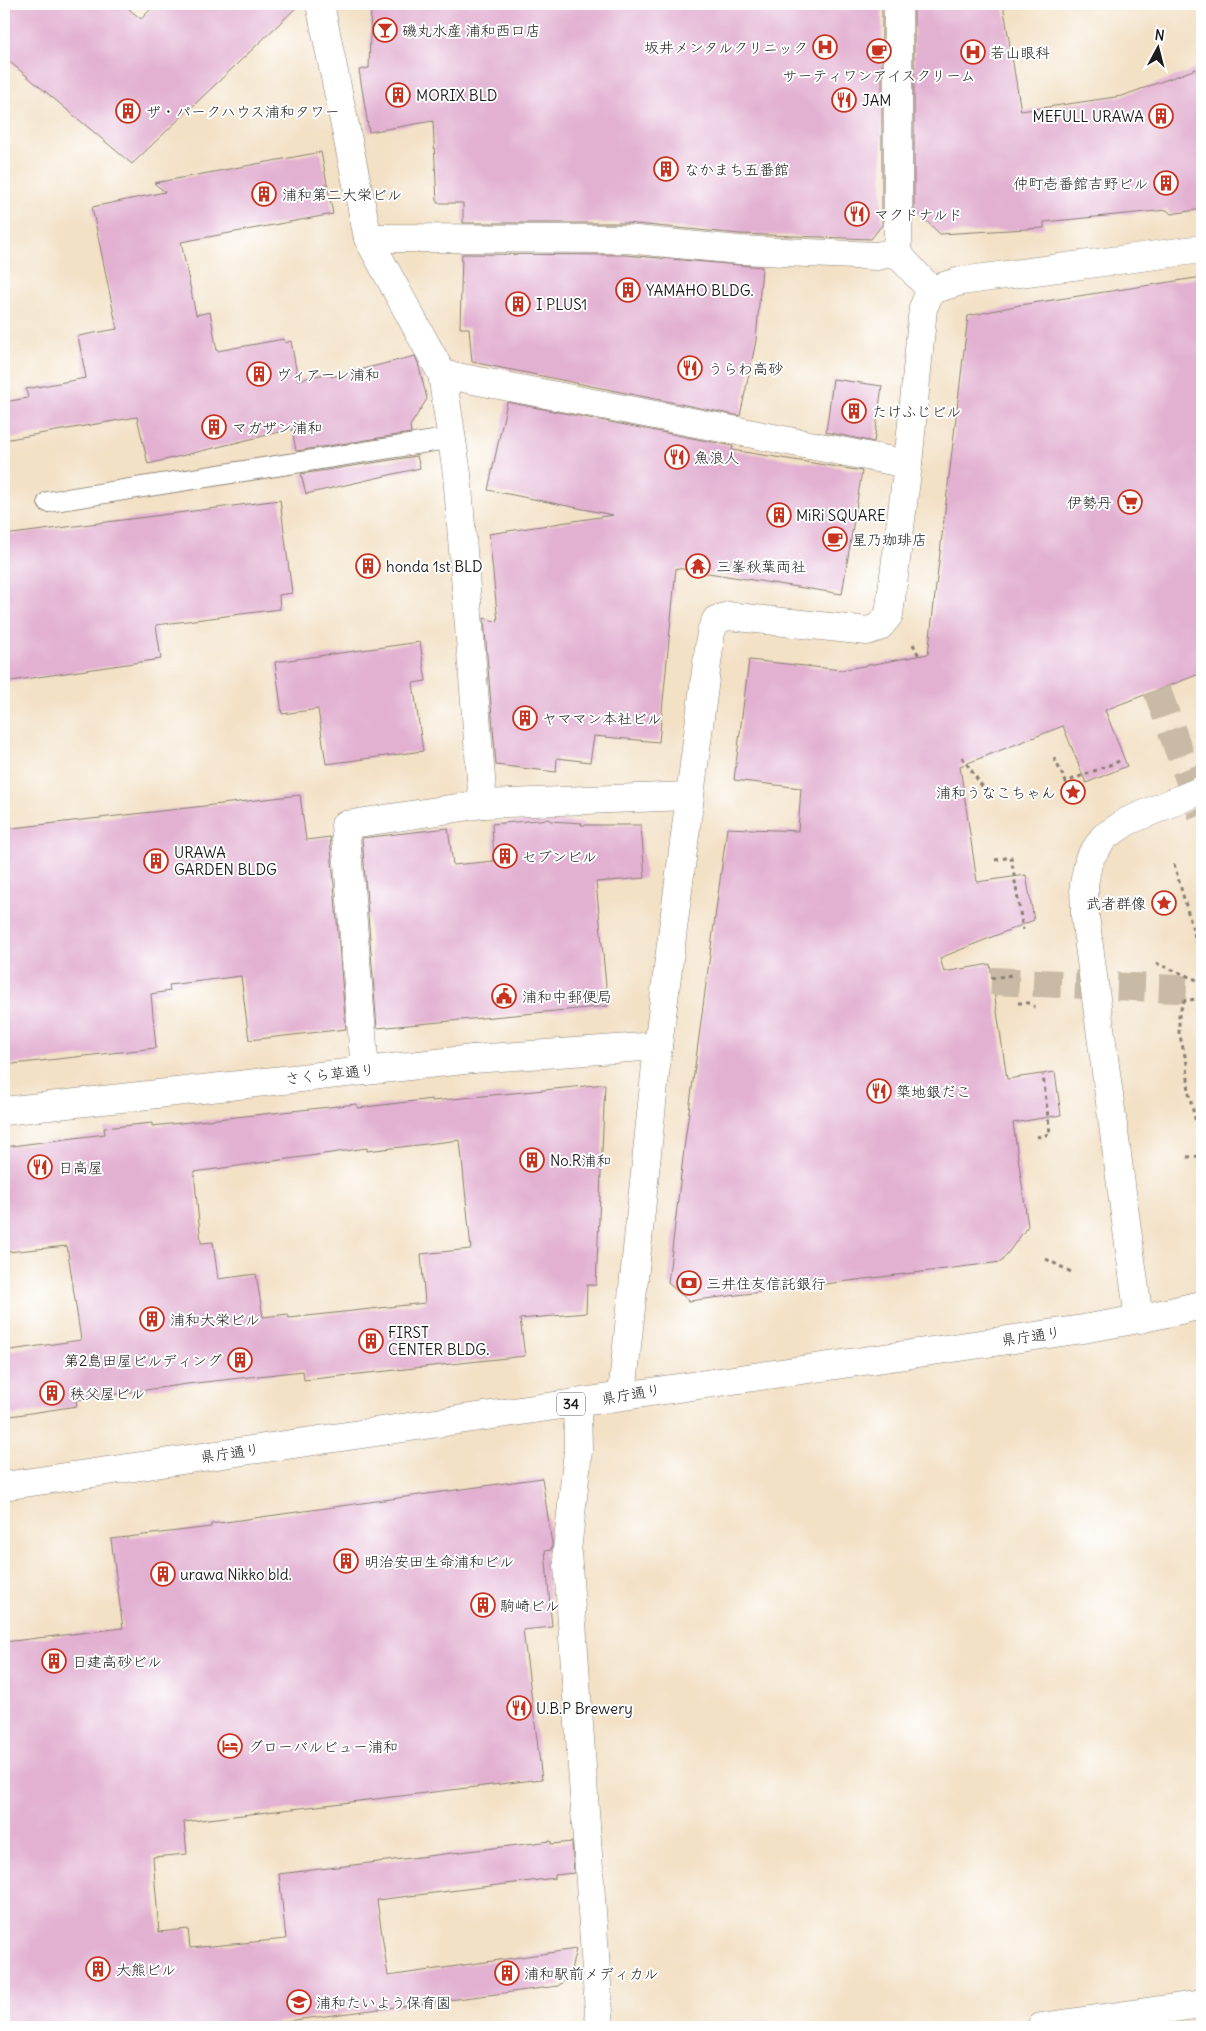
<svg xmlns="http://www.w3.org/2000/svg" width="1206" height="2031" viewBox="0 0 1206 2031" font-family="Delius,'Klee One',sans-serif">
  <style>
    .building { fill: #e2b0d1; fill-rule: evenodd }
    .lines { fill: none; stroke-linecap: round; stroke-linejoin: round }
    .pedestrian-tunnel { stroke: #c8baa4; stroke-width: 28; stroke-dasharray: 28 14; stroke-linecap: butt }
    .service-casing { stroke: #887e71; stroke-width: 22 }
    .pedestrian-casing { stroke: #887e71; stroke-width: 29 }
    .minor-casing { stroke: #887e71; stroke-width: 29 }
    .tertiary-casing { stroke: #887e71; stroke-width: 29 }
    .primary-casing { stroke: #887e71; stroke-width: 29 }
    .path { stroke: #887e71; stroke-width: 3; stroke-dasharray: 4 4; stroke-linecap: butt }
    .service { stroke: #fff; stroke-width: 20 }
    .pedestrian { stroke: #fff; stroke-width: 28 }
    .minor { stroke: #fff; stroke-width: 28 }
    .tertiary { stroke: #fff; stroke-width: 28 }
    .primary { stroke: #fff; stroke-width: 28 }
    .labels { text-anchor: middle; dominant-baseline: central; stroke-width: 4; stroke-linejoin: round; paint-order: stroke }
    .shield { fill: #fff; stroke: #606060; stroke-width: 1 }
    .shield-label { font-size: 14px; font-weight: bold; fill: #1c1c1c }
    .poi-label { font-size: 15px; fill: #1c1c1c; stroke: #fff; text-anchor: start }
    .street-label { font-size: 15px; fill: #1c1c1c; stroke: #fff }
  </style>
  <rect width="100%" height="100%" fill="#fff"/>
  <filter id="ink" filterUnits="userSpaceOnUse"><feTurbulence type="fractalNoise" baseFrequency=".02" numOctaves="2"/><feDisplacementMap in="SourceGraphic" scale="10" xChannelSelector="R" yChannelSelector="G"/><feConvolveMatrix kernelMatrix="1 2 1 2 8 2 1 2 1" color-interpolation-filters="sRGB"/></filter>
  <filter id="wash" filterUnits="userSpaceOnUse"><feTurbulence type="fractalNoise" baseFrequency=".0096" numOctaves="4" result="noise"/><feDisplacementMap in="SourceGraphic" scale="20" xChannelSelector="R" yChannelSelector="G"/><feGaussianBlur stdDeviation="1.12" result="paint"/><feColorMatrix in="noise" values="0 0 0 0 0 0 0 0 0 0 0 0 0 0 0 0 0 1.4 0 .05"/><feComposite in="paint" operator="in"/></filter>
  <g filter="url(#wash)">
    <rect width="100%" height="100%" fill="#f3e1c6"/>
    <g id="blocks">
      <g class="building">
        <polygon points="4,4 123,4 141,19 156,4 300,4 132,164 4,57"/>
        <polygon points="371,4 882,4 882,225 871,239 740,234 626,223 463,223 463,203 437,203 433,121 369,132 359,70 369,68"/>
        <polygon points="914,4 1003,4 1021,111 1122,96 1196,69 1202,88 1202,209 1171,214 1167,210 1044,222 1044,228 940,234 914,209"/>
        <polygon points="321,152 333,214 181,242 196,315 210,312 217,351 284,339 285,343 291,341 298,380 330,373 331,377 415,356 418,363 427,399 410,426 411,433 296,451 292,429 148,464 137,417 4,440 4,402 28,398 26,389 86,378 78,336 117,329 92,207 165,192 154,183"/>
        <polygon points="462,254 625,255 762,267 756,341 740,416 472,362 469,328 460,328"/>
        <polygon points="1202,277 1202,673 1105,710 1127,766 1086,783 1063,726 960,766 977,882 1026,875 1034,920 940,958 944,972 990,964 1007,1079 1055,1072 1061,1115 1013,1123 1028,1226 1001,1262 689,1301 668,1283 686,1133 727,828 798,831 801,788 734,780 749,660 842,670 928,654 968,316 1020,305"/>
        <polygon points="833,379 882,386 874,442 826,432"/>
        <polygon points="507,402 733,446 732,450 862,471 842,594 676,568 659,742 594,736 590,762 557,758 556,772 496,765 484,618 498,622 489,534 613,515 488,490"/>
        <polygon points="417,456 420,468 306,494 301,474"/>
        <polygon points="280,500 292,593 279,595 280,609 156,625 161,659 4,682 4,535"/>
        <polygon points="420,642 426,681 413,683 423,751 326,764 318,709 282,714 275,662"/>
        <polygon points="300,795 306,840 330,837 346,1029 249,1040 241,976 169,985 170,991 151,994 156,1048 4,1065 4,829"/>
        <polygon points="550,819 550,821 582,823 581,825 641,825 645,878 596,882 608,1006 377,1028 362,838 448,828 453,865 494,861 492,824"/>
        <path d="M605,1084l-9,201h-9l-1,28 -66,6 5,37 -221,24 -1,-9 -116,13 -111,16 1,6 -73,11v-66l77,-11 -14,-94 -59,6 -4,-36v-69l101,-13 -1,-6 48,-5v3l205,-22v4l75,-9v2zM460,1140l11,109 -50,5 4,49 -136,15 -1,-4 -25,3 -7,-43 -38,5 -5,-37 -12,1 -7,-71 173,-24v3z"/>
        <polygon points="542,1478 552,1544 551,1550 545,1551 552,1627 523,1630 542,1779 184,1822 187,1854 153,1857 159,1932 188,1929 190,1948 286,1939 279,1874 551,1841 551,1844 572,1842 574,1873 555,1875 555,1878 377,1900 388,1976 576,1949 569,1978 558,1986 240,2027 4,2027 4,1642 123,1628 111,1539 211,1527 211,1524"/>
      </g>
    </g>
  </g>
  <g filter="url(#ink)">
    <use href="#blocks" fill-opacity="0" stroke="#887e71" stroke-width="1"/>
    <g class="lines">
      <g class="pedestrian-tunnel">
        <polyline points="1157,690 1202,815"/>
        <polyline points="991,981 1202,990"/>
      </g>
      <g class="service-casing">
        <polyline id="service" points="48,502 453,438"/>
      </g>
      <g class="pedestrian-casing">
        <g id="pedestrian">
          <polyline points="442,374 908,464"/>
          <polyline points="365,1071 345,825 483,804"/>
          <polyline points="4,1111 473,1059"/>
        </g>
      </g>
      <g class="minor-casing">
        <g id="minor">
          <polyline points="320,4 368,238 442,374 457,474 483,804 689,796"/>
          <polyline points="368,238 626,239 739,250 877,256 892,253 898,242 898,4"/>
          <polyline points="894,250 931,290"/>
          <polyline points="473,1059 658,1046"/>
          <polyline points="622,1395 658,1046 711,632 716,620 728,616 867,631 879,627 889,615 908,464 923,308 931,290 961,281 1202,249"/>
          <polyline points="577,1403 578,1451 567,1551 600,2027"/>
        </g>
      </g>
      <g class="tertiary-casing">
        <g id="tertiary">
          <polyline points="1139,1319 1085,916 1084,884 1089,859 1104,837 1128,821 1202,790"/>
          <polyline points="1041,2027 1202,2004"/>
        </g>
      </g>
      <g class="primary-casing">
        <polyline id="primary" points="4,1486 1083,1329 1139,1319 1202,1305"/>
      </g>
      <g class="path">
        <polyline points="913,644 919,656"/>
        <polyline points="962,757 989,796"/>
        <polyline points="1054,758 1066,782 1122,760"/>
        <polyline points="995,860 1011,857 1023,930"/>
        <polyline points="1174,864 1202,961"/>
        <polyline points="1156,963 1202,982"/>
        <polyline points="991,978 1013,975"/>
        <polyline points="1202,998 1184,1001 1179,1014 1179,1032 1187,1064 1189,1094 1202,1147"/>
        <polyline points="1018,1003 1030,1003 1035,1007"/>
        <polyline points="1037,1137 1050,1134 1043,1075"/>
        <polyline points="1187,1157 1202,1156"/>
        <polyline points="1202,1170 1199,1196 1202,1219"/>
        <polyline points="1046,1259 1073,1273"/>
      </g>
      <use href="#service" class="service"/>
      <use href="#pedestrian" class="pedestrian"/>
      <use href="#minor" class="minor"/>
      <use href="#tertiary" class="tertiary"/>
      <use href="#primary" class="primary"/>
    </g>
  </g>
  <defs>
    <g id="bar-ring" transform="scale(1.25)"><circle r="9.5" fill="#fff" stroke="#c8321e" stroke-width="1.5"/><path d="M-6-5H6L.8 .8V4.5H3.5V6h-7V4.5H-.8V.8Z" fill="#c8321e"/></g>
    <g id="hospital-ring" transform="scale(1.25)"><circle r="9.5" fill="#fff" stroke="#c8321e" stroke-width="1.5"/><path d="M-5-5h3v3.5h4V-5h3V5h-3V1.5h-4V5h-3Z" fill="#c8321e"/></g>
    <g id="cafe-ring" transform="scale(1.25)"><circle r="9.5" fill="#fff" stroke="#c8321e" stroke-width="1.5"/><path d="M-5.5-4.5H6V0H3Q3 3.5 0 3.5H-2.5Q-5.5 3.5-5.5 0ZM3-3.2v2h1.7v-2ZM-6 4.5H4V6H-6Z" fill="#c8321e"/></g>
    <g id="building-ring" transform="scale(1.25)"><circle r="9.5" fill="#fff" stroke="#c8321e" stroke-width="1.5"/><path d="M-4-6H4V6H1V3H-1V6H-4ZM-2.5-4.3h1.7v1.8h-1.7ZM.8-4.3h1.7v1.8H.8ZM-2.5-1h1.7V.8h-1.7ZM.8-1h1.7V.8H.8Z" fill="#c8321e"/></g>
    <g id="restaurant-ring" transform="scale(1.25)"><circle r="9.5" fill="#fff" stroke="#c8321e" stroke-width="1.5"/><path d="M-5-6h1v4h1v-4h1v4h1v-4h1v5L-1.5 .5V6h-2V.5L-5-1ZM5-6V6H3V1.5H1.5Q1.5-4 5-6Z" fill="#c8321e"/></g>
    <g id="supermarket-ring" transform="scale(1.25)"><circle r="9.5" fill="#fff" stroke="#c8321e" stroke-width="1.5"/><path d="M-6-5.5h2.5l.6 2H6L4.5 2H-2.5L-4.4-4H-6ZM-1.5 3.2a1.3 1.3 0 1 0 .1 0ZM3 3.2a1.3 1.3 0 1 0 .1 0Z" fill="#c8321e"/></g>
    <g id="temple-ring" transform="scale(1.25)"><circle r="9.5" fill="#fff" stroke="#c8321e" stroke-width="1.5"/><path d="M0-6L5-2H3V0L6.5 2.5H4V6H1.5V3h-3V6H-4V2.5H-6.5L-3 0V-2H-5Z" fill="#c8321e"/></g>
    <g id="sight-ring" transform="scale(1.25)"><circle r="9.5" fill="#fff" stroke="#c8321e" stroke-width="1.5"/><path d="M0-6L1.8-2.2L6-1.7L2.9 1.2L3.7 5.4L0 3.3L-3.7 5.4L-2.9 1.2L-6-1.7L-1.8-2.2Z" fill="#c8321e"/></g>
    <g id="civic-ring" transform="scale(1.25)"><circle r="9.5" fill="#fff" stroke="#c8321e" stroke-width="1.5"/><path d="M-.6-6.5H3V-4.5H.6V-3L4-1V1h2V6H-6V1h2V-1L-.6-3ZM-1.2 2.5V6h2.4V2.5Z" fill="#c8321e"/></g>
    <g id="bank-ring" transform="scale(1.25)"><circle r="9.5" fill="#fff" stroke="#c8321e" stroke-width="1.5"/><path d="M-6-4H6V4H-6ZM0-2.3a2.3 2.3 0 1 0 0 4.6a2.3 2.3 0 1 0 0-4.6Z" fill="#c8321e"/></g>
    <g id="hotel-ring" transform="scale(1.25)"><circle r="9.5" fill="#fff" stroke="#c8321e" stroke-width="1.5"/><path d="M-6-4.5h1.5V1H6V5H4.5V3h-9V5H-6ZM-4 0a1.8 1.8 0 1 1 3.6 0ZM.5 0V-2.5h3Q6-2.5 6 0Z" fill="#c8321e"/></g>
    <g id="school-ring" transform="scale(1.25)"><circle r="9.5" fill="#fff" stroke="#c8321e" stroke-width="1.5"/><path d="M0-5L7-2L0 1L-7-2ZM-4 1L0 2.5L4 1V4Q0 6-4 4Z" fill="#c8321e"/></g>
  </defs>
  <g fill-rule="evenodd">
    <use href="#bar-ring" x="385" y="30"/>
    <use href="#hospital-ring" x="825" y="47"/>
    <use href="#cafe-ring" x="879" y="51"/>
    <use href="#hospital-ring" x="973" y="52"/>
    <use href="#building-ring" x="398" y="95"/>
    <use href="#restaurant-ring" x="844" y="100"/>
    <use href="#building-ring" x="128" y="111"/>
    <use href="#building-ring" x="1161" y="116"/>
    <use href="#building-ring" x="666" y="169"/>
    <use href="#building-ring" x="1166" y="183"/>
    <use href="#building-ring" x="264" y="194"/>
    <use href="#restaurant-ring" x="857" y="214"/>
    <use href="#building-ring" x="628" y="290"/>
    <use href="#building-ring" x="518" y="304"/>
    <use href="#restaurant-ring" x="690" y="368"/>
    <use href="#building-ring" x="259" y="374"/>
    <use href="#building-ring" x="854" y="411"/>
    <use href="#building-ring" x="214" y="427"/>
    <use href="#restaurant-ring" x="677" y="457"/>
    <use href="#supermarket-ring" x="1130" y="502"/>
    <use href="#building-ring" x="779" y="515"/>
    <use href="#cafe-ring" x="835" y="539"/>
    <use href="#building-ring" x="368" y="566"/>
    <use href="#temple-ring" x="698" y="566"/>
    <use href="#building-ring" x="525" y="718"/>
    <use href="#sight-ring" x="1073" y="792"/>
    <use href="#building-ring" x="505" y="856"/>
    <use href="#building-ring" x="156" y="861"/>
    <use href="#sight-ring" x="1164" y="903"/>
    <use href="#civic-ring" x="504" y="996"/>
    <use href="#restaurant-ring" x="879" y="1091"/>
    <use href="#building-ring" x="532" y="1160"/>
    <use href="#restaurant-ring" x="40" y="1167"/>
    <use href="#bank-ring" x="689" y="1283"/>
    <use href="#building-ring" x="152" y="1319"/>
    <use href="#building-ring" x="371" y="1341"/>
    <use href="#building-ring" x="240" y="1360"/>
    <use href="#building-ring" x="52" y="1393"/>
    <use href="#building-ring" x="346" y="1561"/>
    <use href="#building-ring" x="163" y="1574"/>
    <use href="#building-ring" x="483" y="1605"/>
    <use href="#building-ring" x="54" y="1661"/>
    <use href="#restaurant-ring" x="519" y="1708"/>
    <use href="#hotel-ring" x="230" y="1746"/>
    <use href="#building-ring" x="98" y="1969"/>
    <use href="#building-ring" x="507" y="1973"/>
    <use href="#school-ring" x="299" y="2002"/>
  </g>
  <g class="labels">
    <rect class="shield" x="557" y="1392.5" width="28" height="23" rx="4"/>
    <g class="shield-label">
      <text x="571" y="1404">34</text>
    </g>
    <g class="poi-label">
      <text x="402" y="30">磯丸水産 浦和西口店</text>
      <text x="808" y="47" text-anchor="end">坂井メンタルクリニック</text>
      <text x="990" y="52">若山眼科</text>
      <text x="879" y="75" text-anchor="middle">サーティワンアイスクリーム</text>
      <text x="416" y="95">MORIX BLD</text>
      <text x="862" y="100">JAM</text>
      <text x="146" y="111">ザ・パークハウス浦和タワー</text>
      <text x="1144" y="116" text-anchor="end">MEFULL URAWA</text>
      <text x="684" y="169">なかまち五番館</text>
      <text x="1148" y="183" text-anchor="end">仲町壱番館吉野ビル</text>
      <text x="282" y="194">浦和第二大栄ビル</text>
      <text x="874" y="214">マクドナルド</text>
      <text x="646" y="290">YAMAHO BLDG.</text>
      <text x="536" y="304">I PLUS1</text>
      <text x="708" y="368">うらわ高砂</text>
      <text x="276" y="374">ヴィアーレ浦和</text>
      <text x="872" y="411">たけふじビル</text>
      <text x="232" y="427">マガザン浦和</text>
      <text x="694" y="457">魚浪人</text>
      <text x="1112" y="502" text-anchor="end">伊勢丹</text>
      <text x="796" y="515">MiRi SQUARE</text>
      <text x="852" y="539">星乃珈琲店</text>
      <text x="386" y="566">honda 1st BLD</text>
      <text x="716" y="566">三峯秋葉両社</text>
      <text x="542" y="718">ヤママン本社ビル</text>
      <text x="1056" y="792" text-anchor="end">浦和うなこちゃん</text>
      <text x="174" y="852">URAWA<tspan x="174" dy="17">GARDEN BLDG</tspan></text>
      <text x="522" y="856">セブンビル</text>
      <text x="1146" y="903" text-anchor="end">武者群像</text>
      <text x="522" y="996">浦和中郵便局</text>
      <text x="896" y="1091">築地銀だこ</text>
      <text x="550" y="1160">No.R浦和</text>
      <text x="58" y="1167">日高屋</text>
      <text x="706" y="1283">三井住友信託銀行</text>
      <text x="170" y="1319">浦和大栄ビル</text>
      <text x="388" y="1332">FIRST<tspan x="388" dy="17">CENTER BLDG.</tspan></text>
      <text x="222" y="1360" text-anchor="end">第2島田屋ビルディング</text>
      <text x="70" y="1393">秩父屋ビル</text>
      <text x="364" y="1561">明治安田生命浦和ビル</text>
      <text x="180" y="1574">urawa Nikko bld.</text>
      <text x="500" y="1605">駒崎ビル</text>
      <text x="72" y="1661">日建高砂ビル</text>
      <text x="536" y="1708">U.B.P Brewery</text>
      <text x="248" y="1746">グローバルビュー浦和</text>
      <text x="116" y="1969">大熊ビル</text>
      <text x="524" y="1973">浦和駅前メディカル</text>
      <text x="316" y="2002">浦和たいよう保育園</text>
    </g>
    <g class="street-label">
      <text transform="translate(330 1074) rotate(-6)">さくら草通り</text>
      <text transform="translate(1031 1336) rotate(-8)">県庁通り</text>
      <text transform="translate(631 1394) rotate(-9)">県庁通り</text>
      <text transform="translate(230 1453) rotate(-8)">県庁通り</text>
    </g>
  </g>
  <rect width="1206" height="2031" fill="none" stroke="#fff" stroke-width="20"/>
  <g transform="translate(1158 48) rotate(7)" stroke="#ffffff" stroke-width="4" paint-order="stroke">
  <path d="M0-4L9 19L0 12L-9 19Z" fill="#1c1c1c"/>
  <text y="-8" font-size="14" font-weight="bold" text-anchor="middle" fill="#1c1c1c">N</text>
  </g>
</svg>
